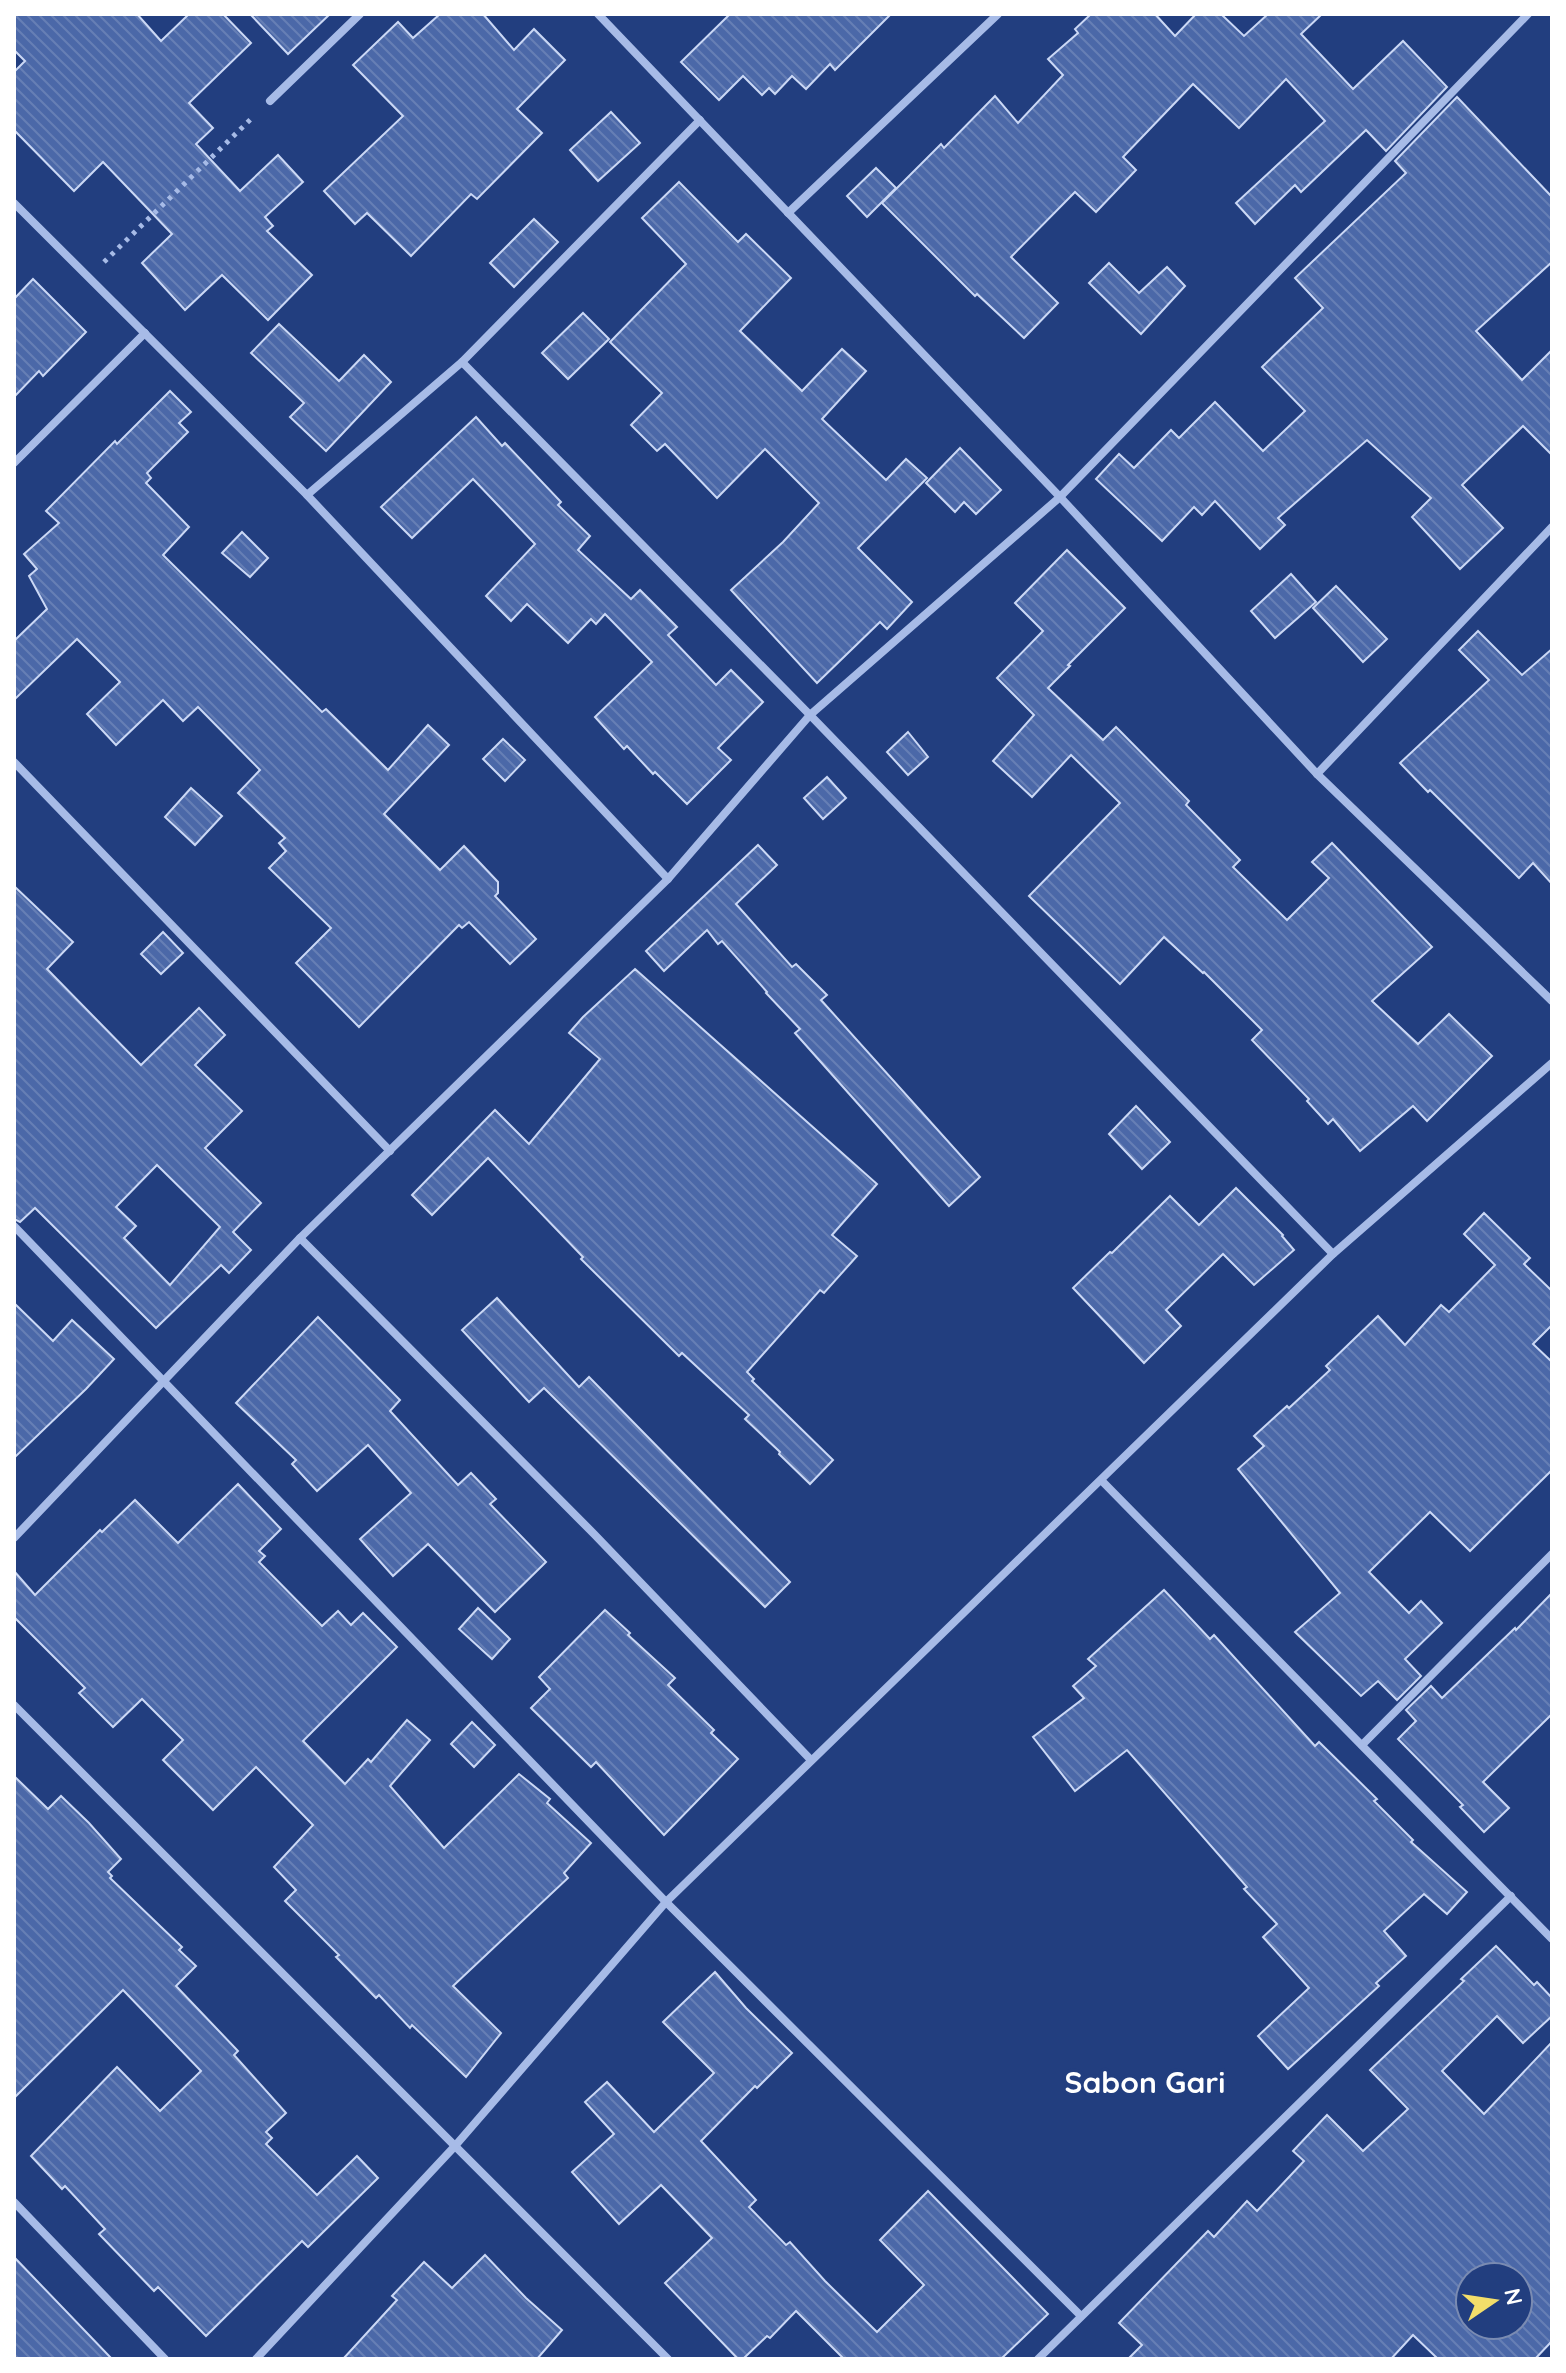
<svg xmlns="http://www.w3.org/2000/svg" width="1566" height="2373" viewBox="0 0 1566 2373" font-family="Quicksand,sans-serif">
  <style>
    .building { fill: url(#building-back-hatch); stroke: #cbd8f5; stroke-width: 2; fill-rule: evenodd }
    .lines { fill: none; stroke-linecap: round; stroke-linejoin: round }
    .path { stroke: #a7bbe7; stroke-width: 5; stroke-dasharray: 4 6; stroke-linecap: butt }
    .street { stroke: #a7bbe7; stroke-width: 8 }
    .labels { text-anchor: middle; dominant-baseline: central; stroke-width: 7; stroke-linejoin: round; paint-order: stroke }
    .district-label { font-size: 30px; font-weight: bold; fill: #fff; stroke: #223e7f }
  </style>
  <defs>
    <pattern id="building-back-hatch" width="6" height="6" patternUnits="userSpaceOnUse" patternTransform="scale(2)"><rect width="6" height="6" fill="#4b68a8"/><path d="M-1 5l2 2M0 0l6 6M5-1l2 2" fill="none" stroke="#667fb5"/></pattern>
  </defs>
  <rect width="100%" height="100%" fill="#223e7f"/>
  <g class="building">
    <polygon points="14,14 137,14 161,41 189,14 223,14 251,43 189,103 213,128 196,144 240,191 278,155 303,182 265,217 273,226 267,231 312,275 268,320 222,275 185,310 142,263 172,234 103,162 74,191 14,130 14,72 25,61 14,50"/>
    <polygon points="250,14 330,14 288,54"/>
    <polygon points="440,14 483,14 514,50 534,29 565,60 517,109 542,133 477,199 471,194 411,256 367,213 355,224 324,191 403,116 353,65 398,22 413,38"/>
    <polygon points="730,14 891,14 835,70 830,64 806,89 792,76 775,94 769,88 762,95 743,76 719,100 681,62"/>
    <polygon points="1091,14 1155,14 1175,36 1196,14 1221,14 1244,36 1268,14 1322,14 1301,34 1353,89 1403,41 1447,87 1386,151 1366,130 1301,192 1295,185 1255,224 1236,203 1325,121 1286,79 1239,128 1193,84 1123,157 1136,170 1096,212 1075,192 1011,257 1058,303 1024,338 977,294 975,296 882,203 941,144 944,148 995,96 1018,123 1063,75 1048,59 1078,33 1075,29"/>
    <polygon points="1457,97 1552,197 1552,262 1476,331 1522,380 1552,350 1552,455 1523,426 1462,485 1503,528 1460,569 1412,517 1431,498 1367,440 1278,518 1285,525 1260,549 1215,501 1202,515 1194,507 1162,541 1096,479 1119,454 1134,468 1171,430 1179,438 1215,402 1263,451 1305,411 1262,367 1323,308 1295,278 1406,173 1395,161"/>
    <polygon points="611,112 640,143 598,181 570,150"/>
    <polygon points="876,168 896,188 867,217 847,196"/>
    <polygon points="679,182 738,242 746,234 791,278 740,331 802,391 842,349 866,371 822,419 886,480 906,459 927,478 858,548 912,602 887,629 880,622 817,683 731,590 783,542 819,503 765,449 717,498 665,444 657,451 631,425 662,393 610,342 686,264 642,218"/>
    <polygon points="534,219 558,242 514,287 490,263"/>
    <polygon points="1109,263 1139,293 1167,267 1185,286 1141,334 1089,283"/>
    <polygon points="33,279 86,332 43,376 39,371 14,397 14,299"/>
    <polygon points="583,313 609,339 568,379 542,353"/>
    <polygon points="279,324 339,381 364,355 391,382 326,451 290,417 304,403 251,353"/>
    <polygon points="170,391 191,412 179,423 188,432 147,473 151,478 146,483 189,527 163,555 322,712 326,709 388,770 428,725 449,745 384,814 440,870 464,846 498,882 498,893 495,896 536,939 510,964 469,922 462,928 459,925 359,1027 296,963 331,928 269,868 286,851 279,843 285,838 238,793 260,770 198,707 183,721 163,700 116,745 87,714 120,682 77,639 14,700 14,641 47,609 29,576 37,569 24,554 59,523 46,511 115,441 117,444"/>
    <polygon points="476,417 502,446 505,443 561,502 558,505 590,536 578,550 631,599 640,590 677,627 668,635 716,685 731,670 763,702 718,748 731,760 687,804 655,772 653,774 627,746 624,749 595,717 652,662 605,614 596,624 591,619 568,643 527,604 511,621 486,596 535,544 473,479 412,538 381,507"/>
    <polygon points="960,448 1001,490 976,514 964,502 955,512 926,483"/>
    <polygon points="242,532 268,558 250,577 222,553"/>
    <polygon points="1067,550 1125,608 1068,665 1070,666 1048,688 1103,740 1116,727 1189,801 1186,805 1240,860 1233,867 1287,920 1329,878 1312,862 1332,843 1432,947 1372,1001 1418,1044 1449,1014 1492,1056 1427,1121 1413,1106 1360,1151 1333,1119 1328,1124 1307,1101 1309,1099 1252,1040 1262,1030 1204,972 1203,973 1164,937 1120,984 1029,896 1120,803 1071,755 1032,797 993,761 1034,715 997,678 1043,631 1015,603"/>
    <polygon points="1291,574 1316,602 1275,638 1251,611"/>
    <polygon points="1336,586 1387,639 1363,662 1313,608"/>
    <polygon points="1478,631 1522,675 1552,649 1552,884 1533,863 1519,878 1430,790 1428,792 1400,763 1489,680 1459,650"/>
    <polygon points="908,732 928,757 908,775 887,752"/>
    <polygon points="503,739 525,760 505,781 483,759"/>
    <polygon points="827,777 846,798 823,819 804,798"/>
    <polygon points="191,788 222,816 195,845 165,817"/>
    <polygon points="758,845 777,865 736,904 792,967 796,964 827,995 821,1000 980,1177 949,1206 795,1033 800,1029 766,993 767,992 722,941 718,944 707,930 664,971 646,951"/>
    <path d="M14,886l59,56 -26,27 94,96 58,-57 26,27 -30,30 47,46 -37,37 56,55 -28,29 18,18 -22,23 -8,-8 -65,63 -121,-120 -15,14 -6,-3zM157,1165l63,62 -50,58 -46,-47 12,-12 -20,-19z"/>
    <polygon points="163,932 183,953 161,974 141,954"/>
    <polygon points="635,969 877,1184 832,1235 857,1256 824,1293 820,1290 747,1372 754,1379 752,1381 833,1460 810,1484 779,1454 780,1452 745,1419 749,1415 682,1353 679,1356 581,1259 583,1257 488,1158 432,1215 412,1195 495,1110 529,1144 600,1059 569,1033 583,1017"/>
    <polygon points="1136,1106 1170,1142 1142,1169 1109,1134"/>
    <polygon points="1236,1188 1283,1235 1282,1236 1294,1250 1254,1285 1223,1254 1166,1310 1181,1326 1144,1363 1073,1288 1110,1252 1112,1253 1170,1196 1199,1225"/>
    <polygon points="1484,1213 1530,1258 1524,1264 1552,1291 1552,1325 1533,1344 1552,1362 1552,1470 1470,1551 1430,1512 1369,1572 1409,1613 1421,1601 1442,1623 1405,1659 1421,1676 1397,1700 1378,1681 1361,1696 1295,1632 1340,1593 1238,1469 1264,1446 1254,1436 1287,1406 1289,1408 1330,1370 1326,1366 1378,1316 1405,1345 1441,1305 1449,1312 1495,1265 1464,1234"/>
    <polygon points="497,1298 579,1387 589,1377 790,1582 765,1607 544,1388 529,1402 462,1330"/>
    <polygon points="14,1303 53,1341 72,1320 114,1359 86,1389 14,1458"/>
    <polygon points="318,1317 400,1400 390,1411 458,1485 471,1473 496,1499 490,1504 546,1562 495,1612 428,1544 393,1576 360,1539 411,1493 368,1445 317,1491 292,1464 296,1460 236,1403"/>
    <polygon points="238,1484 281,1529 259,1551 265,1556 259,1562 322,1626 338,1611 351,1625 363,1613 397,1647 303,1741 345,1784 368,1759 371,1762 407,1720 430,1740 390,1786 444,1848 519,1774 550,1799 547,1803 591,1843 564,1873 568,1878 453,1986 501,2033 466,2077 412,2025 410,2028 379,1995 376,1998 336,1957 339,1955 285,1901 296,1890 274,1867 313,1825 256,1767 213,1810 163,1760 183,1740 142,1699 113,1727 79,1693 85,1688 14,1617 14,1571 35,1595 100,1530 102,1532 135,1500 178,1543"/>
    <polygon points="1164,1590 1210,1639 1214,1635 1315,1746 1319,1742 1377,1799 1374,1801 1413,1840 1411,1842 1467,1892 1447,1914 1424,1894 1384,1931 1406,1956 1376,1983 1379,1986 1288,2069 1258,2036 1309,1988 1263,1937 1277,1924 1244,1889 1247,1887 1127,1750 1075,1791 1033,1737 1084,1698 1073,1686 1096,1666 1088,1659"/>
    <polygon points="1552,1593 1552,1714 1483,1782 1509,1808 1484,1832 1460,1807 1463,1805 1398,1739 1416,1721 1406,1710 1431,1686 1442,1698 1515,1628 1516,1630"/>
    <polygon points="478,1608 510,1639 492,1659 459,1629"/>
    <polygon points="605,1610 630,1633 628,1635 675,1678 668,1685 714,1730 711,1733 738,1759 664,1835 596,1762 591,1767 531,1708 550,1689 539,1677"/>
    <polygon points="472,1722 495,1745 474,1767 451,1744"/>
    <polygon points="14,1776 48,1809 61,1796 89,1823 121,1859 108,1872 112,1876 110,1878 182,1947 179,1950 196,1966 176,1986 238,2051 234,2055 286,2113 266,2132 272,2138 266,2144 317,2195 357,2156 378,2178 308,2247 302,2241 206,2336 158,2287 154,2291 99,2234 105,2229 65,2186 62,2189 31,2156 117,2067 160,2111 201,2071 123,1990 14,2098"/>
    <path d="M1496,1946l38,39 3,-3 15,16v18l-29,27 -26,-27 -55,55 42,43 68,-72v299l-17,18h-97l-25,-24 -22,24h-263l14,-14 -23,-22 89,-92 6,6 33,-36 10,10 47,-50 -11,-10 34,-36 36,36 45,-42 -38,-39 94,-89 -3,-2zM1470,2277h48v48h-48z"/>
    <polygon points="715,1972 746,2008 792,2053 757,2088 755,2086 701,2141 756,2200 749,2207 786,2245 790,2242 825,2281 877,2332 924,2285 880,2240 928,2191 1048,2314 1001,2359 844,2359 796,2311 770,2338 767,2336 743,2359 738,2359 665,2283 712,2238 661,2185 619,2224 572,2172 614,2134 585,2102 607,2082 654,2132 714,2073 663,2022"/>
    <polygon points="485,2255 526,2298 562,2330 537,2359 343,2359 397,2300 392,2296 424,2262 452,2288"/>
    <polygon points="14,2257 112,2359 14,2359"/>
  </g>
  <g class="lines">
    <polyline class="path" points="104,262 254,116"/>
    <g class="street">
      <polyline points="598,14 1060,497 1317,774 1552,1001"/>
      <polyline points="270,101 360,14"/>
      <polyline points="14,203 307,495 668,879"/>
      <polyline points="788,213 998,14"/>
      <polyline points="462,362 810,715 1333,1254"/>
      <polyline points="14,463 145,333"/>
      <polyline points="307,495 462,362 700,120"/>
      <polyline points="14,762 390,1151"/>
      <polyline points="1317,774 1552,527"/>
      <polyline points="14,1226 666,1902 1081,2316"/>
      <polyline points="300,1238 594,1534 811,1760"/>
      <polyline points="1102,1481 1552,1939"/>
      <polyline points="14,1538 300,1238 668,879 810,715 1060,497 1528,14"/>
      <polyline points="14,1705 668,2359"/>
      <polyline points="1362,1745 1552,1554"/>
      <polyline points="14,2202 165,2359"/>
      <polyline points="256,2359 455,2146 666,1902 1333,1254 1552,1063"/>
      <polyline points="1038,2359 1511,1896"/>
    </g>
  </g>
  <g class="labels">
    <g class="district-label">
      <text x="1145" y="2082">Sabon Gari</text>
    </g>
  </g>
  <rect width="1566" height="2373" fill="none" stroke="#ffffff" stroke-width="32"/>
  <g transform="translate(1494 2301) rotate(77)"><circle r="38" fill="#223e7f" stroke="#7a8bb2" stroke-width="2"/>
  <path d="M0-6L14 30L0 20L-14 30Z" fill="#f3de6a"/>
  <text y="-12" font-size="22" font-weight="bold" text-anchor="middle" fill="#ffffff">N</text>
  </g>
</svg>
